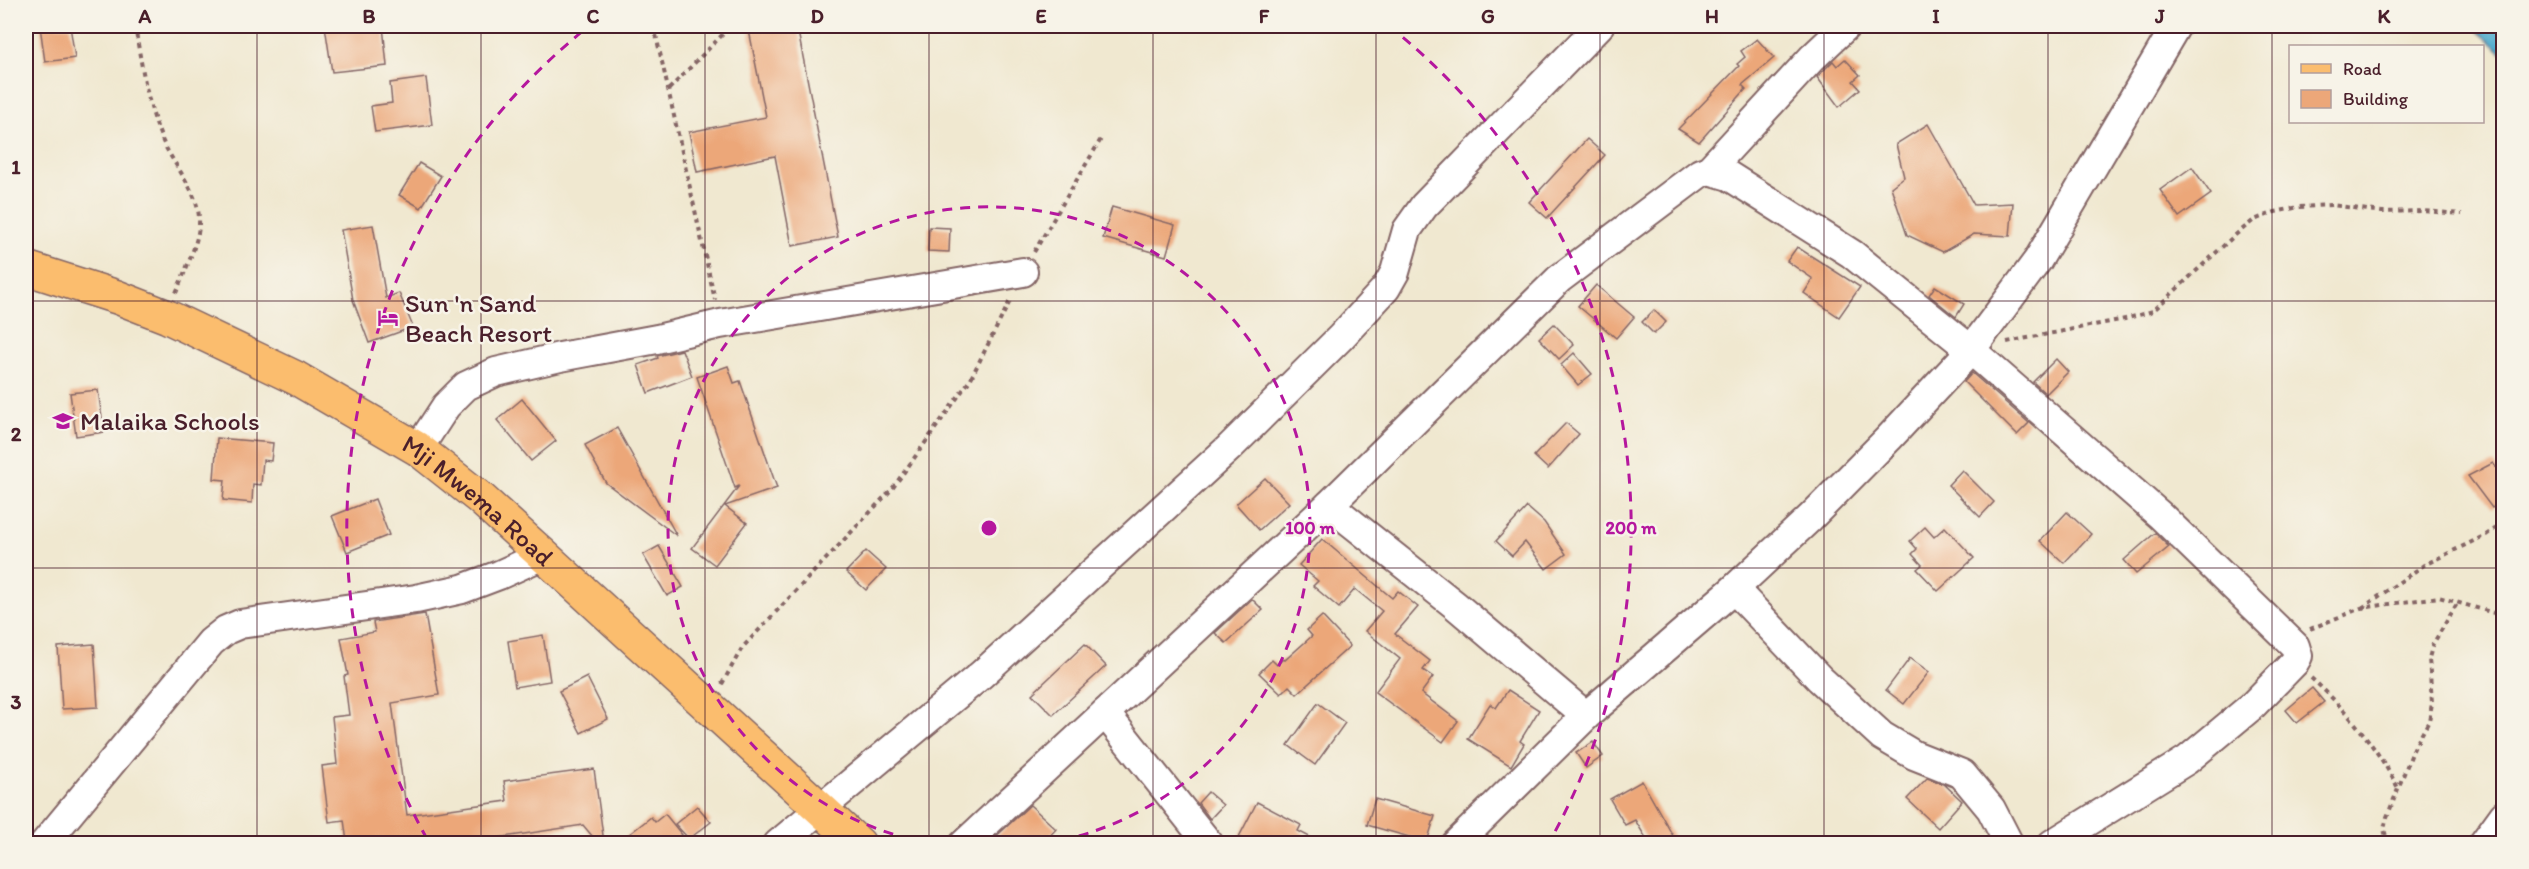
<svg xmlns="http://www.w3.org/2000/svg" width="2529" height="869" viewBox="0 0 2529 869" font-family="Itim,sans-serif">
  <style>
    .water { fill: #4fabcd; stroke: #4c657c; stroke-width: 1.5 }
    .building { fill: #eca779 }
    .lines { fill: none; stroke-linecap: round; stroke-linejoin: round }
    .minor-casing { stroke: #846565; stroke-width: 32 }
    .major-casing { stroke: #846565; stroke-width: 36 }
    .path { stroke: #846565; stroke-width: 4; stroke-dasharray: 4.5 4.5; stroke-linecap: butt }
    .minor { stroke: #fff; stroke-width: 28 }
    .major { stroke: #fbbd6e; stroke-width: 33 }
    .grid { fill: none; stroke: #4a1f2b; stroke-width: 1.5; stroke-opacity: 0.55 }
    .ring { fill: none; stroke: #b5179e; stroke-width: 3; stroke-dasharray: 10 8 }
    .labels { text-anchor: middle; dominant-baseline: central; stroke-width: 5; stroke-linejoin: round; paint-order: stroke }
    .poi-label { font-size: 26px; fill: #4a1f2b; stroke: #f7f3e8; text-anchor: start }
    .street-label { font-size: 26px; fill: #4a1f2b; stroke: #f7f3e8 }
    .centre { fill: #b5179e; stroke: #f7f3e8; stroke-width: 3 }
    .ring-label { font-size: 18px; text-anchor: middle; font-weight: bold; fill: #b5179e; stroke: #f7f3e8; stroke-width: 5; stroke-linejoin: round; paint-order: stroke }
    .neatline { fill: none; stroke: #4a1f2b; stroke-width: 2 }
    .grid-label { font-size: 20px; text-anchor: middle; font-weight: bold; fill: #4a1f2b }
  </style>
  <rect width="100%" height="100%" fill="#f7f3e8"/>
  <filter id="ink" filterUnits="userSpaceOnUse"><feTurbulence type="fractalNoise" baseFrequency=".0167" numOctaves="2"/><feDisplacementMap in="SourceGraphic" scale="12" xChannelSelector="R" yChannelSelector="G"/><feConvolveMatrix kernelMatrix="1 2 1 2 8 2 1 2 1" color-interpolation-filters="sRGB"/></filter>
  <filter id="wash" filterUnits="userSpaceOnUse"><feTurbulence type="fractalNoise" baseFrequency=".008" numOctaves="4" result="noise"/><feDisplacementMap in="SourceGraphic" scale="24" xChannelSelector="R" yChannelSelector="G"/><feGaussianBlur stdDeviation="1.35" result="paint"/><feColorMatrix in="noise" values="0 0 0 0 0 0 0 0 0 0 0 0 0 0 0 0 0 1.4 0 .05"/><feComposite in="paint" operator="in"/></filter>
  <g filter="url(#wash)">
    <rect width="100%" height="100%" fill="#f0e8d0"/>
    <polygon class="water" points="2472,26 2503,26 2503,54 2503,53"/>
    <g id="blocks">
      <g class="building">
        <polygon points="40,26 70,26 75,58 45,62"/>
        <polygon points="325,26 383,26 387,66 332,72"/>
        <polygon points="760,26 797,26 838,237 792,246 775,156 697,172 689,132 766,117 749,30 760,28"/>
        <polygon points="1757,39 1774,58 1742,85 1746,89 1699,142 1678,129 1739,66 1737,64 1745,57 1741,51"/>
        <polygon points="1845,59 1860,75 1853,81 1860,89 1839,107 1817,77 1833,61 1837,66"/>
        <polygon points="426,78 432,125 375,132 371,106 392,103 390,83"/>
        <polygon points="1928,124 1974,205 2013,203 2010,236 1974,234 1943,252 1907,235 1891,187 1904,177 1896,144"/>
        <polygon points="1587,139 1605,155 1547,218 1529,202"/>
        <polygon points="419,163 441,176 421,208 399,195"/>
        <polygon points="2192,167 2211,194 2179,217 2160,190"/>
        <polygon points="1112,207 1175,225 1166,256 1103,238"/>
        <polygon points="373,225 386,298 399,293 413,327 369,343 353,300 341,230"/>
        <polygon points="929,227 950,228 949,252 928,251"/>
        <polygon points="1797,247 1860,287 1839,317 1804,293 1813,279 1787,261"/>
        <polygon points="1596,285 1634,317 1616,338 1578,306"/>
        <polygon points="1935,286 1964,304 1956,317 1929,295"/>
        <polygon points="1654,310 1666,322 1654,334 1642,322"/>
        <polygon points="1554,324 1574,345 1559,359 1539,338"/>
        <polygon points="682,350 692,376 648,393 638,365 658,358 657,356"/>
        <polygon points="1574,353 1592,374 1578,385 1561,365"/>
        <polygon points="2056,359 2068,372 2046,394 2033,382"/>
        <polygon points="728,366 734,383 740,381 777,488 725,506 747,523 715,565 692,548 739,486 735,488 697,377"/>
        <polygon points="1972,373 2029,423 2017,435 1964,382"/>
        <polygon points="98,390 104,432 76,436 70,393"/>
        <polygon points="522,399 556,441 531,461 497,420"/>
        <polygon points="1566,423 1579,434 1548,469 1534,456"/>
        <polygon points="617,428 677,536 606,483 585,445"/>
        <polygon points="217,438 273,443 271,461 263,460 261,485 253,484 252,503 223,500 225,480 214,479"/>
        <polygon points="2493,463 2504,479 2504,499 2492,508 2468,476"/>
        <polygon points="1962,470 1994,502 1980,517 1948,485"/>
        <polygon points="1265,478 1289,503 1259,530 1236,504"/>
        <polygon points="375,499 389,535 347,552 332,516"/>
        <polygon points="1527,507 1544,522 1566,554 1546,569 1525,542 1512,556 1496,541"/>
        <polygon points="2067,512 2091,534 2064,563 2040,541"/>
        <polygon points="1925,527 1934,537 1945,527 1974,558 1938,591 1917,569 1922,565 1912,554 1917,549 1910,541"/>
        <polygon points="2155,533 2169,547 2136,574 2124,560"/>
        <polygon points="1322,539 1392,598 1398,591 1418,607 1395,634 1430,661 1423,670 1433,677 1421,693 1458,721 1443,742 1375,692 1400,659 1365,631 1382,611 1355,589 1339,608 1313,586 1318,581 1299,565"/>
        <polygon points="659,546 683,587 667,596 643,555"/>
        <polygon points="866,551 886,569 866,590 846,572"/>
        <polygon points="1252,599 1263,610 1226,643 1215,633"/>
        <polygon points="425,614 439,695 392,703 407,815 507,801 504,781 594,769 604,843 598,843 583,825 464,843 371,843 370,839 347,842 344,820 329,822 322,766 337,764 332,717 349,715 344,676 348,675 341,638 375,632 373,622"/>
        <polygon points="1322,616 1350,646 1297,694 1289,686 1281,694 1259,673 1272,660 1277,665 1283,659 1285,660 1312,636 1307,630"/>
        <polygon points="543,635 550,681 515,687 508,641"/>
        <polygon points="94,644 98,707 62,709 58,647"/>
        <polygon points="1085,644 1106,666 1053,715 1032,694"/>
        <polygon points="1910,658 1929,672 1904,704 1886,690"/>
        <polygon points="587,677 608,719 581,733 559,691"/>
        <polygon points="2312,688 2324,702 2297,723 2286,710"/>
        <polygon points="1508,690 1539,710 1520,741 1524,744 1511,766 1468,739 1490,704 1496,708"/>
        <polygon points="1318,703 1345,723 1315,765 1288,745"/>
        <polygon points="1593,742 1603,756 1586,768 1576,753"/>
        <polygon points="1927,778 1944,784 1962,801 1938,828 1907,799"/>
        <polygon points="1642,781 1677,843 1649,843 1635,820 1625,825 1610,799"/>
        <polygon points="1208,792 1223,805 1210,819 1198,803"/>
        <polygon points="1375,799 1435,816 1427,842 1367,825"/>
        <polygon points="1257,802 1301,825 1298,831 1321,843 1253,843 1239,837"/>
        <polygon points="1030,805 1056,829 1043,843 989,843"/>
        <polygon points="697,806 711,822 689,839 675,824"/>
        <polygon points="665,814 682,835 672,843 618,843 651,817 655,822"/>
      </g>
    </g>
  </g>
  <g filter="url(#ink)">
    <use href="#blocks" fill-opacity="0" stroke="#846565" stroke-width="1.5"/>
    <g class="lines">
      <g class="minor-casing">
        <g id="minor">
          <polyline points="1709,170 1812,58 1846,26"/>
          <polyline points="418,449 446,406 466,386 496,372 560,357 657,339 720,324 1023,272"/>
          <polyline points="1329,505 1455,605 1586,716"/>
          <polyline points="1734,589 1820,679 1882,736 1914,755 1962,774 1991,809 2009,844"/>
          <polyline points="1105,713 1209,844"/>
          <polyline points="44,844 211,642 226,630 240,624 416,599 462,589 499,575 543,555"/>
          <polyline points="778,844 982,674 1229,448 1341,337 1386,288 1395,272 1407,230 1424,206 1599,26"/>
          <polyline points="964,844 1329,505 1559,279 1700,173 1709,170 1729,176 1852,254 1971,350 2161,516 2295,646 2298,656 2294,663 2252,706 2187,760 2052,844"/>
          <polyline points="1456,844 1586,716 1734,589 1810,518 1889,438 1971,350 2038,260 2176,26"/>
          <polyline points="2483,844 2504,815"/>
        </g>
      </g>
      <g class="major-casing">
        <g id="major">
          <path id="s1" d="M26,268l91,29 51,20 128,61 122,71 62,49 63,57 316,289"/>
        </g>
      </g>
      <g class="path">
        <path d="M135,26c6,36 12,77 26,111 11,28 40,55 38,87 0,18 -16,51 -23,69"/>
        <polyline points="654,26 715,300"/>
        <polyline points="669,89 731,26"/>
        <polyline points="1034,252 1101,139"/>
        <polyline points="2007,342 2125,319 2153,311 2234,236 2254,220 2275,212 2299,207 2332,205 2382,212 2423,211 2462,214"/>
        <polyline points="2362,608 2424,565 2486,535 2504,523"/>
        <polyline points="2310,629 2361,608 2439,597 2504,616"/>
        <path d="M2311,678c36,32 66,69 88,112"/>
        <polyline points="722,684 742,648 892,489 970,380 1011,299"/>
        <polyline points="2388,844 2384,829 2387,817 2414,748 2429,721 2432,703 2429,658 2433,644 2458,602"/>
      </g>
      <use href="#minor" class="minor"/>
      <use href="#major" class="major"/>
    </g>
  </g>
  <path class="grid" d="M257,26v818M481,26v818M705,26v818M929,26v818M1153,26v818M1376,26v818M1600,26v818M1824,26v818M2048,26v818M2272,26v818M26,301h2478M26,568h2478"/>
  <g class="ring">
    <path d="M928 843A321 321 0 1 1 1050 843"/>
    <path d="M427 839A642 642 0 0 1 589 26M1389 26A642 642 0 0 1 1551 839"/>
  </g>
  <defs>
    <g id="hotel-bare" transform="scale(1.62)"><path d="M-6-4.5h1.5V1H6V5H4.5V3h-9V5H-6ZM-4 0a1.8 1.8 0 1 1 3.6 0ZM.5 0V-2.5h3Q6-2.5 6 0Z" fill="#b5179e" stroke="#f7f3e8" stroke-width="2.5" paint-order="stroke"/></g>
    <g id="school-bare" transform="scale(1.62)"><path d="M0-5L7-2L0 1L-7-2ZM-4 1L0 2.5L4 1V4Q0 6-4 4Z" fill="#b5179e" stroke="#f7f3e8" stroke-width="2.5" paint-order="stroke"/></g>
  </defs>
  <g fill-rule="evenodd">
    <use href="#hotel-bare" x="388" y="318"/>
    <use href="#school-bare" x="63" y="421"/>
  </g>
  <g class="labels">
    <g class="poi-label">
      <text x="405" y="303">Sun 'n Sand<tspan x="405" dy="30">Beach Resort</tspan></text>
      <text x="80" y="421">Malaika Schools</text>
    </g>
    <g class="street-label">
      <text stroke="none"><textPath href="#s1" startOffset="512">Mji Mwema Road</textPath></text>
    </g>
  </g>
  <circle cx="989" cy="528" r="9" class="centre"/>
  <g class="ring-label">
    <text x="1310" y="534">100 m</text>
    <text x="1631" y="534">200 m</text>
  </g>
  <rect width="2529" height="869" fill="none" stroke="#f7f3e8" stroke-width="66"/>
  <rect x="2289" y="45" width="195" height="78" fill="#f7f3e8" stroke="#b29e9c" stroke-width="1.5"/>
  <rect x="2301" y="64" width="30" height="9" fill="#fbbd6e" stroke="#b29e9c" stroke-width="1.5"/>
  <text x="2343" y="75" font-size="18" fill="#4a1f2b">Road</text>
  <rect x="2301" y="90" width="30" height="18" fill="#eca779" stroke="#b29e9c" stroke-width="1.5"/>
  <text x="2343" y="105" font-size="18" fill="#4a1f2b">Building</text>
  <rect x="33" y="33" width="2463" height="803" class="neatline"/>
  <g class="grid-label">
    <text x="145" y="23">A</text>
    <text x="369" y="23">B</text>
    <text x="593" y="23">C</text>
    <text x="817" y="23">D</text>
    <text x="1041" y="23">E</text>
    <text x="1264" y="23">F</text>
    <text x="1488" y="23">G</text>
    <text x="1712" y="23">H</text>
    <text x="1936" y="23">I</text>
    <text x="2160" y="23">J</text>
    <text x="2384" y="23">K</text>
    <text x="16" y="174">1</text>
    <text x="16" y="441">2</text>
    <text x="16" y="709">3</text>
  </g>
</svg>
